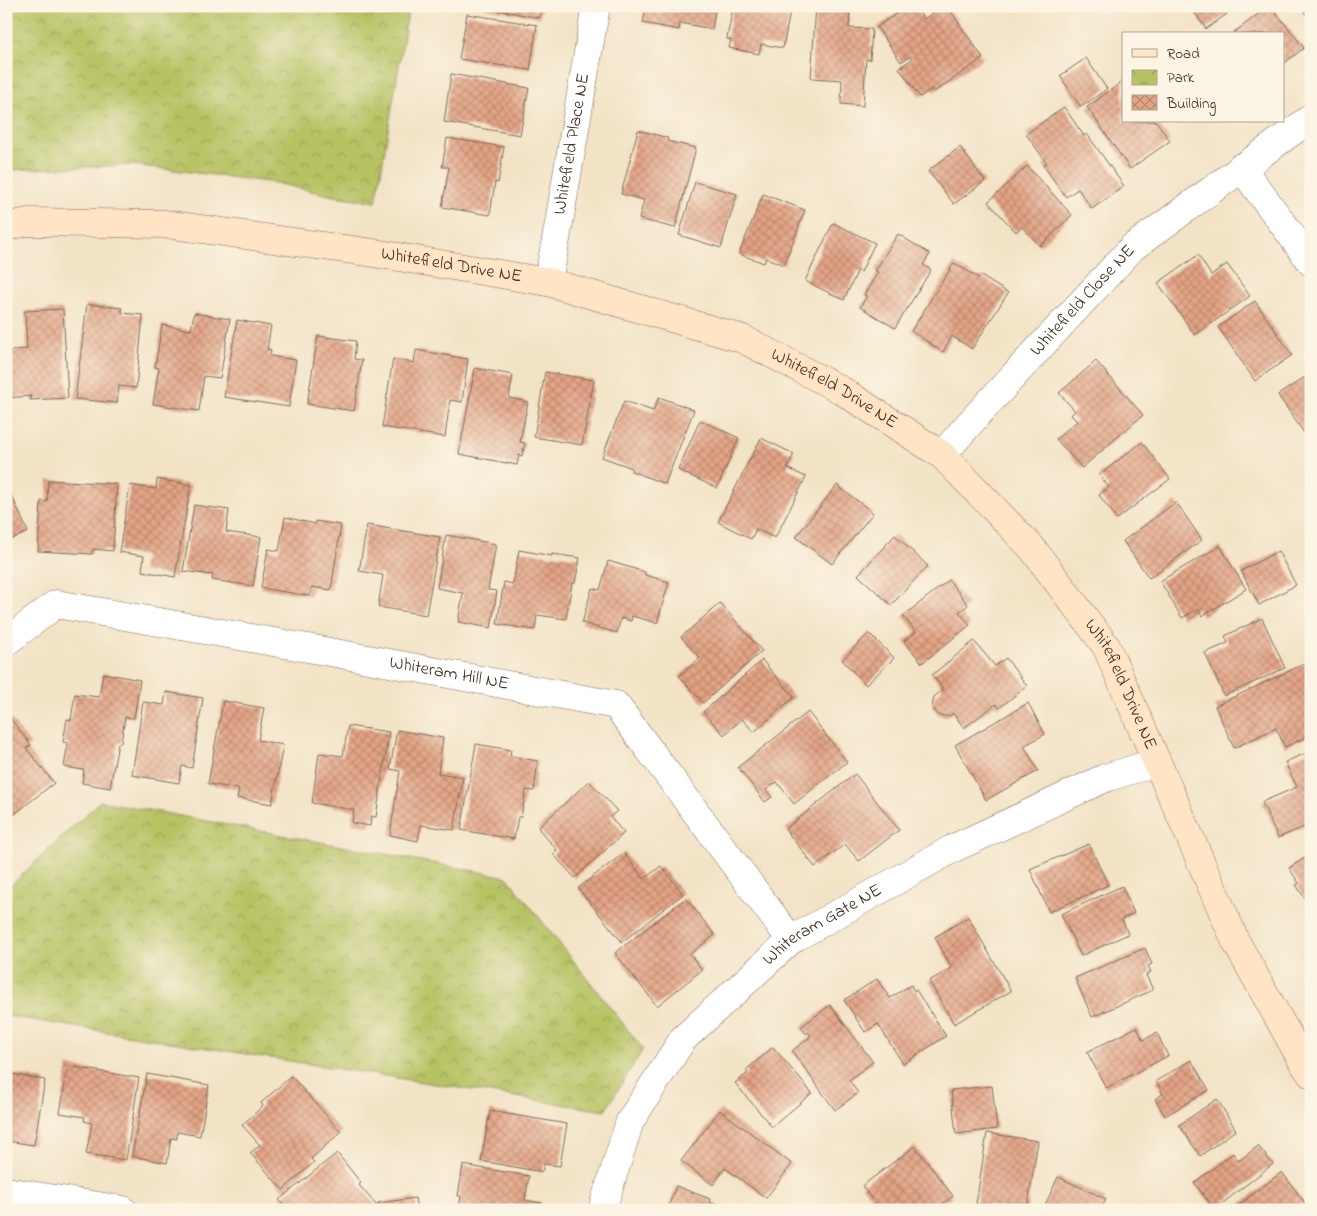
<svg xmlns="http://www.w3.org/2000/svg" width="1317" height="1216" viewBox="0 0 1317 1216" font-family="'Indie Flower',sans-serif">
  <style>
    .park { fill: url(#park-crowns); stroke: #797641 }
    .building { fill: url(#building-cross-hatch) }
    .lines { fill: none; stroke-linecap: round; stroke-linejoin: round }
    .street-casing { stroke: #7b6b59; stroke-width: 29 }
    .secondary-casing { stroke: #7b6b59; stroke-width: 29 }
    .street { stroke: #fff; stroke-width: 28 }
    .secondary { stroke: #ffe4c6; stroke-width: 28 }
    .labels { text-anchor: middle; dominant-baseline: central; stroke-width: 4; stroke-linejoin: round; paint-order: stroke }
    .street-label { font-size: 18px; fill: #3b2a1e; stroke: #fcf5e5 }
  </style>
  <defs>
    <pattern id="park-crowns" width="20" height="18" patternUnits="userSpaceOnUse" patternTransform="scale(1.25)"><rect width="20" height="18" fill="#b7c264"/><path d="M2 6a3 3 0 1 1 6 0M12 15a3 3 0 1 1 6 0" fill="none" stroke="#969e52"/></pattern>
    <pattern id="building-cross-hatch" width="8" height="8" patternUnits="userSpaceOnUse" patternTransform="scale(1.25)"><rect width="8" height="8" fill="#e4a486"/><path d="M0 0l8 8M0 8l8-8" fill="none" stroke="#ba866d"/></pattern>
  </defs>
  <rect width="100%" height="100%" fill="#fcf5e5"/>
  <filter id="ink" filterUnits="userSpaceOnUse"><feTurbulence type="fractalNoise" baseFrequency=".02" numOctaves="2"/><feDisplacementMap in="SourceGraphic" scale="10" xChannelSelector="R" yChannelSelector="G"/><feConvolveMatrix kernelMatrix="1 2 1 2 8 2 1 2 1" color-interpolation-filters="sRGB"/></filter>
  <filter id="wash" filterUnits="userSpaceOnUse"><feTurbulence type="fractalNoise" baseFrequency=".0096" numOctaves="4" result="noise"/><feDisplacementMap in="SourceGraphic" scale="20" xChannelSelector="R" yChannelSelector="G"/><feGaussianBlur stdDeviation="1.12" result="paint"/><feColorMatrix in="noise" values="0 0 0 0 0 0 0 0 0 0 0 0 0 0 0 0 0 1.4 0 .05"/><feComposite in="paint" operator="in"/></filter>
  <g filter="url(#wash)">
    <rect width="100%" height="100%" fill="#f3e3c6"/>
    <g class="park">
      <polygon points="6,6 409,6 376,202 334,196 276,183 134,165 6,170"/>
      <polygon points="100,801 507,877 643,1049 605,1111 6,1016 6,890"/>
    </g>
    <g id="blocks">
      <g class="building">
        <polygon points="477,6 542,6 540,18"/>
        <polygon points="646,6 716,6 712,29 680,23 679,30 643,23"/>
        <polygon points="733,6 791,6 783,48 761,44 759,54 729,48 731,40 727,39"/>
        <polygon points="816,6 850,7 849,28 872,29 870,60 866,59 863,106 841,104 842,80 811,78"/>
        <polygon points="907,6 915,6 924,19 943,6 947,6 983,58 934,92 932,89 920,97 899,68 912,59 910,56 901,62 877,27"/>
        <polygon points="1190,6 1222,6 1227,14 1206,29"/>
        <polygon points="1269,6 1271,6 1304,48 1283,64 1283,34 1232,34"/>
        <polygon points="1300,6 1311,6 1311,21"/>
        <polygon points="467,14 537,25 530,70 459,59"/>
        <polygon points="1086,58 1107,89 1081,107 1060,76"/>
        <polygon points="451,74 529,88 520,135 444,122"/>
        <polygon points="1123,81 1123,121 1156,121 1170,141 1130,169 1087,107"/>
        <polygon points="1064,107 1084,136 1087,134 1124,186 1092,209 1078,189 1066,197 1043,165 1047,163 1026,134"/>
        <polygon points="638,130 668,138 667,141 696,148 675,228 639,219 644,200 621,194"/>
        <polygon points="447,138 504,147 498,183 495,182 490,215 442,207 449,167 442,167"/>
        <polygon points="960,147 985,181 954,204 928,171"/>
        <polygon points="1027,166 1072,215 1040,246 1022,227 1016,232 988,202"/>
        <polygon points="695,182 737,194 721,248 679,235"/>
        <polygon points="763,194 805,210 784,265 766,258 764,263 739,254"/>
        <polygon points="833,223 875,243 861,272 858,270 844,300 805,281"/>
        <polygon points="898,234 930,254 923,265 931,270 895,328 860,307 867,296 864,295 878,272 875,271"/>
        <polygon points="1198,255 1211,275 1227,264 1250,296 1195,335 1158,283"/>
        <polygon points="954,263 979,278 981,276 1008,293 972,349 952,336 943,352 911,331"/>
        <polygon points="1255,301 1292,355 1255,381 1218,327"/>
        <polygon points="87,304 122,308 122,313 143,315 136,388 119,386 117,403 75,399"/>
        <polygon points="63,309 68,398 30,400 31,396 6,398 6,351 27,349 25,311"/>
        <polygon points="194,313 230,319 220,378 204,376 199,411 153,404 159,368 155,367 162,325 191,330"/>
        <polygon points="237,320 271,326 267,349 271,350 270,356 296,360 289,407 224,397"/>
        <polygon points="318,336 356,341 354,359 362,360 354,411 307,404"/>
        <polygon points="416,350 468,359 462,402 450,400 445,437 382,427 393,359 414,363"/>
        <polygon points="1096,361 1143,415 1082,468 1056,439 1077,421 1071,415 1075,411 1059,393"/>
        <polygon points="475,368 513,375 509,398 528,402 520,442 525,443 522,456 519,455 517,465 459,454"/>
        <polygon points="545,372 594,380 582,445 534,437"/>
        <polygon points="1311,373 1311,443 1278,395"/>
        <polygon points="659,397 694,410 665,484 631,471 632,468 602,457 624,401 653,411"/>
        <polygon points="700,420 739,438 717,488 678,470"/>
        <polygon points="761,438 794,454 787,468 806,477 775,538 756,529 751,539 718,522"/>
        <polygon points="1142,442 1170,479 1117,519 1099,495 1109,487 1099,475"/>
        <polygon points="157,479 191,485 175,577 142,571 144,556 119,552 130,485 156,489"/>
        <polygon points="48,480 117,484 113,551 93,549 92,554 38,551 41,501 47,502"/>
        <polygon points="6,483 28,532 6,542"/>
        <polygon points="837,485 873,513 832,564 796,537"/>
        <polygon points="1176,502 1202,540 1149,578 1123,541"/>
        <polygon points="194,505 229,510 226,532 261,537 253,586 212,580 213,575 183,571"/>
        <polygon points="285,517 315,524 315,521 341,525 331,590 312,587 310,596 261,588 268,549 279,551"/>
        <polygon points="367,525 440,537 426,615 378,607 383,575 359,571"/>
        <polygon points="446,535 496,544 488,590 497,591 491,628 458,622 463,593 437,588"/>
        <polygon points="895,535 928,566 891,605 858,575"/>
        <polygon points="1220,546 1246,589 1202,616 1198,609 1182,618 1160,581"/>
        <polygon points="519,550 552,556 552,554 580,558 575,583 572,583 566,619 537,615 535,630 497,624 504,582 513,584"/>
        <polygon points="1278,551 1296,585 1259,605 1241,571"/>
        <polygon points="608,561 645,572 645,575 669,582 657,623 632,616 631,621 621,618 617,633 582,623 592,588 600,590"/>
        <polygon points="949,580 968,605 959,612 970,625 922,663 904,641 916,632 903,616"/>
        <polygon points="720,603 762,651 703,703 679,676 700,658 681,637"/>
        <polygon points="1262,618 1285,668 1224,696 1205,653 1228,643 1225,636"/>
        <polygon points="869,633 894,658 866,685 842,660"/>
        <polygon points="974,641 995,666 1006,658 1027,686 999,708 996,704 964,728 953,713 949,716 939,716 932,707 934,697 941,691 942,687 932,675"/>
        <polygon points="762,660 794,697 754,732 742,719 724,735 703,712"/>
        <polygon points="1308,662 1311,667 1311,735 1285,747 1276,728 1234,748 1215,706"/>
        <polygon points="103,673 140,680 134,718 125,717 121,743 118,743 110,788 82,783 84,770 64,767 68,743 63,742 67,719 71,720 75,694 99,697"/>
        <polygon points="166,692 203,698 192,768 182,766 179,783 132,775 143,702 164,705"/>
        <polygon points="223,701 264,708 258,740 283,745 272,804 237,798 239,789 208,784"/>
        <polygon points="1028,703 1045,734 1024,746 1038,771 986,800 955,745"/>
        <polygon points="808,712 847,762 794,804 777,782 766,790 772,797 765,802 738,767"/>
        <polygon points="10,718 31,745 26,748 54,783 12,816 6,808 6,721"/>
        <polygon points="348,726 389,732 376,817 371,816 370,826 352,823 354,810 312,803 319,753 343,756"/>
        <polygon points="397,730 443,738 438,773 463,777 454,830 421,825 418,841 390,835 400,771 390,769"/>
        <polygon points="476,744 511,750 510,756 538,761 534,791 526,790 521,817 518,817 514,839 461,830"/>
        <polygon points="1311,751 1311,824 1278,838 1262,802 1297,787 1285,762"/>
        <polygon points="855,774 899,830 859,861 845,844 815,867 785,829"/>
        <polygon points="589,781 617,811 610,817 624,833 575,878 553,854 557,850 538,828"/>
        <polygon points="1089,844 1108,885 1049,912 1030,869"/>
        <polygon points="624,853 644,879 661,866 683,894 622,942 578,888"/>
        <polygon points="1311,854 1311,907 1296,885 1299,883 1289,868"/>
        <polygon points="1122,886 1134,913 1122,919 1128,934 1081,956 1061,914"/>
        <polygon points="686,898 715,935 690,954 702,970 657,1006 615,953"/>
        <polygon points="968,917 1011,991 954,1024 929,981 952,968 935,937"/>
        <polygon points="1145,948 1152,964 1148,966 1151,972 1146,975 1153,990 1092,1017 1075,978"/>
        <polygon points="877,979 890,998 911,985 914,991 916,990 946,1036 903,1064 878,1024 865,1032 844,1000"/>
        <polygon points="830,1005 873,1062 849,1080 858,1093 835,1110 792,1051 811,1036 808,1032 806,1034 801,1027"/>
        <polygon points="1137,1027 1143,1040 1157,1033 1168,1056 1106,1088 1087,1052"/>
        <polygon points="773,1047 812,1093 772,1127 735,1083 748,1073 746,1070"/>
        <polygon points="1191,1060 1209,1090 1165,1116 1155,1099 1163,1094 1156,1081"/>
        <polygon points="68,1066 139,1078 126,1160 86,1154 92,1123 84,1121 85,1117 60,1113"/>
        <polygon points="6,1073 45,1080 34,1145 6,1141"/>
        <polygon points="147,1074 209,1085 200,1136 177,1132 177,1139 171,1138 167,1163 132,1156"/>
        <polygon points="291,1076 341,1132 311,1159 314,1162 283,1190 250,1153 260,1145 242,1125 263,1106 261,1103"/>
        <polygon points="992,1086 997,1129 956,1134 951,1090"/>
        <polygon points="1217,1099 1236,1130 1200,1156 1179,1125"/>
        <polygon points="720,1110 792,1164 766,1198 725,1168 713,1185 681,1161"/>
        <polygon points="490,1111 567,1124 560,1166 544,1164 542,1172 481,1161"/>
        <polygon points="987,1133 1038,1141 1027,1210 1013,1210 976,1204"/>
        <polygon points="915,1146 953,1196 935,1210 880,1210 862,1186"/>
        <polygon points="1258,1146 1273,1164 1215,1209 1194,1183 1233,1153 1239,1161"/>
        <polygon points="337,1153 361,1183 359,1185 377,1206 373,1210 287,1210 279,1200"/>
        <polygon points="463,1165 529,1176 525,1200 542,1203 541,1210 459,1210 461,1196 458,1196"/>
        <polygon points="1282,1172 1310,1210 1232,1210"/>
        <polygon points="1058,1177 1106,1199 1101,1210 1043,1210"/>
        <polygon points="676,1186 710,1199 709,1202 728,1210 671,1210 668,1208"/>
        <polygon points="415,1198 417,1210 379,1210 378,1203"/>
      </g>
    </g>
  </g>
  <g filter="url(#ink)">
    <use href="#blocks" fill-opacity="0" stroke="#7b6b59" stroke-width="1"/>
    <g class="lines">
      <g class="street-casing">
        <g id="street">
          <polyline points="1241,167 1311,262"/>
          <path id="s1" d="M548,282l9,-48 39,-228"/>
          <path id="s2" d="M942,455l27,-31 164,-177 178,-129"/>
          <path id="s3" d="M6,642l50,-38 263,46 297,55 175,235"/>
          <polyline points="6,1191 123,1210"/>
          <path id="s4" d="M602,1210l28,-89 53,-82 108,-99 161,-91 153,-71 52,-16"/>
        </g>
      </g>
      <g class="secondary-casing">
        <g id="secondary">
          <path id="s5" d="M6,227l21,-5 138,2 209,29 174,29 195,57 98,51 101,65 90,93 74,98 130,296 68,122 7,10"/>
        </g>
      </g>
      <use href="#street" class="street"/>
      <use href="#secondary" class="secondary"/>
    </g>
  </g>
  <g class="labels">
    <g class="street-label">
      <text stroke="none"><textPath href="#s1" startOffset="140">Whitefield Place NE</textPath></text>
      <text stroke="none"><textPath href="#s5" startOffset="449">Whitefield Drive NE</textPath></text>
      <text stroke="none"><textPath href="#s2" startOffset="209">Whitefield Close NE</textPath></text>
      <text stroke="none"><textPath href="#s5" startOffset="854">Whitefield Drive NE</textPath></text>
      <text stroke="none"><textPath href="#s3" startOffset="462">Whiteram Hill NE</textPath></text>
      <text stroke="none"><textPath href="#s5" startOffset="1274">Whitefield Drive NE</textPath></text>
      <text stroke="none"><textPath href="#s4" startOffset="372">Whiteram Gate NE</textPath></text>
    </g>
  </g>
  <rect width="1317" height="1216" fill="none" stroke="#fcf5e5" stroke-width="25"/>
  <rect x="1122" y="32" width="162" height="90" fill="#fcf5e5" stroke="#afa495"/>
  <rect x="1132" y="49" width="25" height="8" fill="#ffe4c6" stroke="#afa495"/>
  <text x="1167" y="58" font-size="15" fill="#3b2a1e">Road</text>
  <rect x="1132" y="70" width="25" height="15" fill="url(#park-crowns)" stroke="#afa495"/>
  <text x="1167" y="82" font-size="15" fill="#3b2a1e">Park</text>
  <rect x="1132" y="95" width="25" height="15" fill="url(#building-cross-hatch)" stroke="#afa495"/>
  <text x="1167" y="108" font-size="15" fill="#3b2a1e">Building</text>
</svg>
